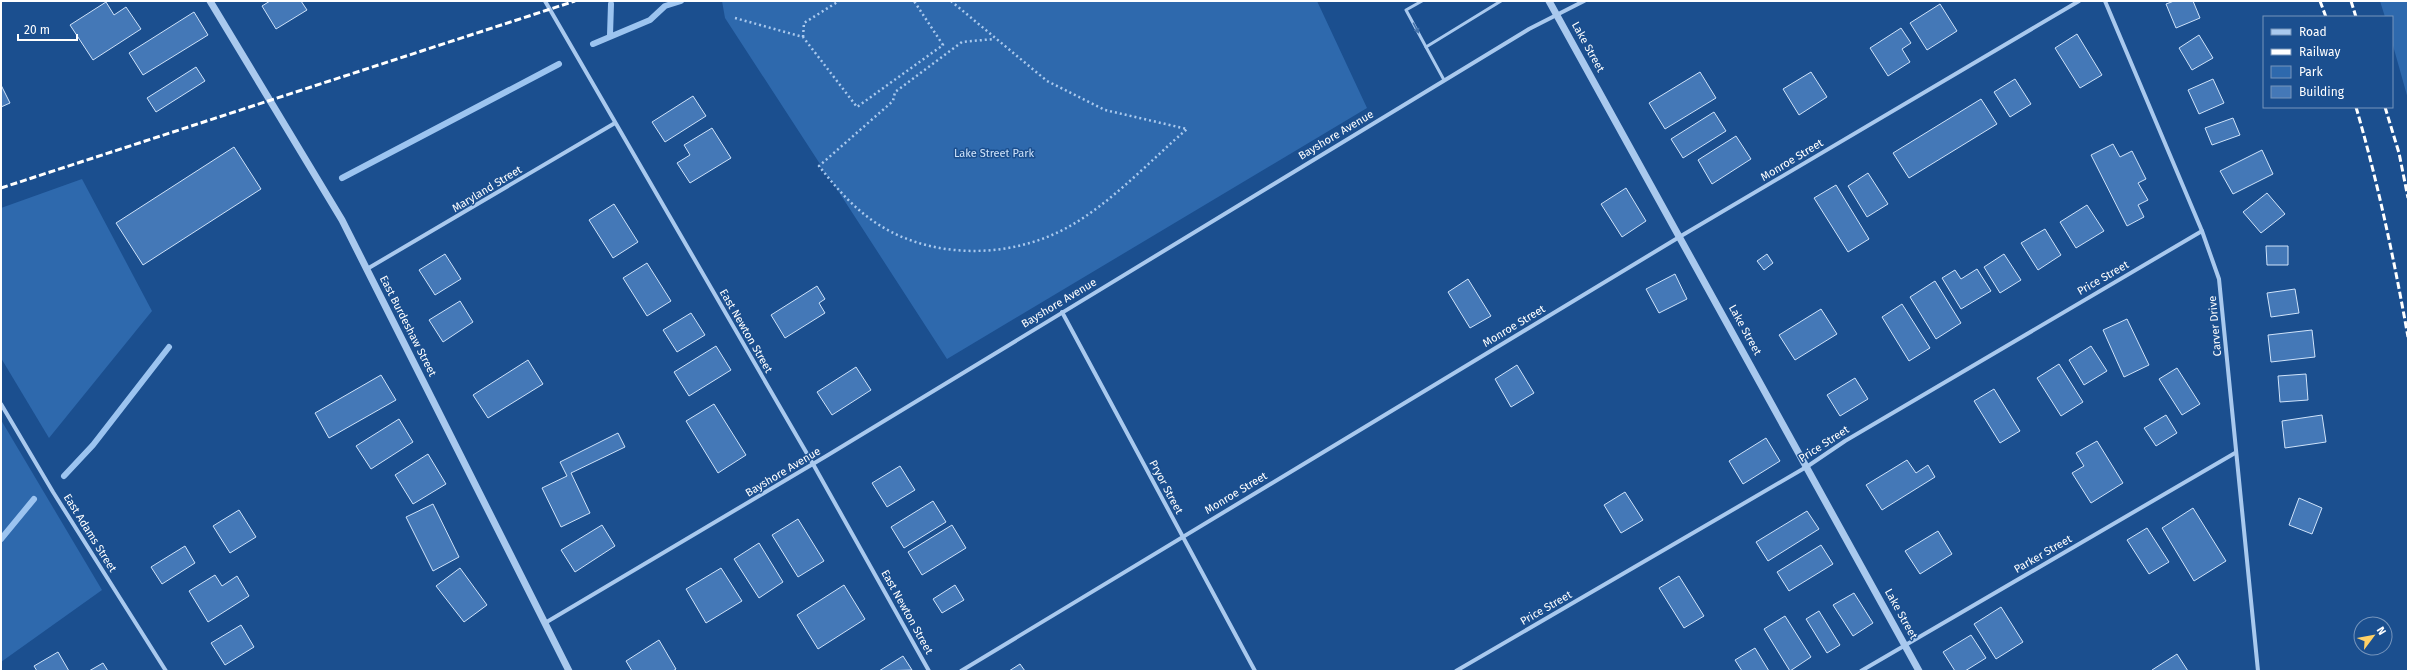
<svg xmlns="http://www.w3.org/2000/svg" width="2409" height="672" viewBox="0 0 2409 672" font-family="'Fira Sans',sans-serif">
  <style>
    .green { fill: #2e69ad }
    .lines { fill: none; stroke-linecap: round; stroke-linejoin: round }
    .stream { stroke: #9cc4f0; stroke-width: 6 }
    .building { fill: #4478b7; stroke: #cfe3fa }
    .path { stroke: #a9c9ee; stroke-width: 2.5; stroke-dasharray: 2 3; stroke-linecap: butt }
    .service { stroke: #a9c9ee; stroke-width: 3 }
    .minor { stroke: #a9c9ee; stroke-width: 4 }
    .tertiary { stroke: #a9c9ee; stroke-width: 7 }
    .rail { stroke: #fff; stroke-width: 3; stroke-dasharray: 7 3; stroke-linecap: butt }
    .oneway { fill: #4674ac }
    .labels { text-anchor: middle; dominant-baseline: central; stroke-width: 3; stroke-linejoin: round; paint-order: stroke }
    .street-label { font-size: 11px; fill: #fff; stroke: #1b4f8f }
    .park-label { font-size: 11px; fill: #cfe3fa; stroke: #1b4f8f }
  </style>
  <rect width="100%" height="100%" fill="#1b4f8f"/>
  <g class="green">
    <polygon points="722,1 1317,1 1367,108 947,359 833,183 819,166 820,164 725,18"/>
    <polygon points="2380,1 2408,1 2408,99 2392,42 2392,17 2385,17"/>
    <polygon points="82,179 152,311 49,438 1,358 1,208"/>
    <polygon points="1,420 102,590 1,662"/>
  </g>
  <g class="lines">
    <g class="stream">
      <polyline points="610,35 611,4"/>
      <polyline points="593,44 650,20 665,6 681,1"/>
      <polyline points="342,178 559,64"/>
      <polyline points="64,476 93,445 169,347"/>
      <polyline points="1,539 34,499"/>
    </g>
  </g>
  <g class="building">
    <polygon points="270,1 301,1 307,10 276,29 262,6"/>
    <polygon points="2174,1 2193,1 2200,18 2176,28 2166,4"/>
    <polygon points="106,2 114,15 126,7 141,29 93,60 70,25"/>
    <polygon points="1940,4 1957,31 1927,50 1910,23"/>
    <polygon points="194,12 208,35 143,75 129,53"/>
    <polygon points="1901,28 1911,43 1902,49 1910,62 1888,76 1870,48"/>
    <polygon points="2077,34 2102,75 2080,88 2055,48"/>
    <polygon points="2199,35 2213,58 2192,70 2179,48"/>
    <polygon points="196,67 205,81 156,112 147,98"/>
    <polygon points="1700,72 1716,98 1665,129 1649,103"/>
    <polygon points="1811,72 1827,97 1799,115 1783,89"/>
    <polygon points="2015,79 2031,104 2010,117 1994,92"/>
    <polygon points="2213,79 2224,103 2199,114 2188,90"/>
    <polygon points="1,85 10,103 1,107"/>
    <polygon points="693,96 706,116 665,142 652,122"/>
    <polygon points="1981,99 1997,124 1909,178 1893,153"/>
    <polygon points="1714,112 1726,131 1683,158 1671,139"/>
    <polygon points="2233,118 2240,135 2212,145 2205,128"/>
    <polygon points="712,128 731,158 690,183 677,163 690,155 684,145"/>
    <polygon points="1736,136 1751,159 1712,184 1698,160"/>
    <polygon points="2113,144 2120,157 2132,151 2146,179 2138,183 2148,200 2138,205 2144,217 2127,226 2091,155"/>
    <polygon points="234,147 261,189 143,265 116,223"/>
    <polygon points="2262,150 2273,174 2233,194 2220,171"/>
    <polygon points="1868,173 1888,204 1867,217 1848,186"/>
    <polygon points="1836,185 1869,239 1848,252 1814,198"/>
    <polygon points="1626,188 1646,221 1622,237 1601,204"/>
    <polygon points="2267,193 2285,214 2261,233 2243,212"/>
    <polygon points="614,204 638,242 613,258 589,220"/>
    <polygon points="2087,205 2104,231 2076,248 2060,222"/>
    <polygon points="2045,229 2061,255 2038,270 2021,243"/>
    <polygon points="2266,246 2288,246 2288,265 2267,265"/>
    <polygon points="445,254 461,279 435,295 419,270"/>
    <polygon points="1767,254 1773,263 1764,270 1757,261"/>
    <polygon points="2004,254 2021,280 2000,293 1984,267"/>
    <polygon points="647,263 671,301 647,316 623,278"/>
    <polygon points="1977,269 1991,291 1961,309 1942,278 1955,270 1961,279"/>
    <polygon points="1675,274 1687,299 1659,313 1646,289"/>
    <polygon points="1468,279 1491,316 1470,328 1448,292"/>
    <polygon points="1935,281 1961,323 1936,339 1910,297"/>
    <polygon points="817,286 825,299 819,303 825,313 785,338 771,315"/>
    <polygon points="2295,289 2299,313 2271,317 2267,293"/>
    <polygon points="460,301 473,322 443,342 429,320"/>
    <polygon points="1902,304 1930,348 1909,361 1882,317"/>
    <polygon points="1821,309 1837,334 1795,360 1779,335"/>
    <polygon points="691,313 705,335 677,352 663,330"/>
    <polygon points="2127,319 2149,365 2124,377 2103,330"/>
    <polygon points="2312,330 2315,357 2271,362 2268,335"/>
    <polygon points="716,346 731,370 689,396 674,372"/>
    <polygon points="2091,346 2107,371 2084,385 2069,360"/>
    <polygon points="528,360 543,384 488,418 473,395"/>
    <polygon points="2059,364 2083,402 2061,416 2037,378"/>
    <polygon points="1517,365 1534,393 1511,407 1495,379"/>
    <polygon points="856,367 871,390 832,415 817,392"/>
    <polygon points="2177,368 2200,404 2182,415 2159,379"/>
    <polygon points="2306,374 2308,400 2280,402 2278,376"/>
    <polygon points="381,375 396,400 329,438 315,413"/>
    <polygon points="1855,378 1868,399 1840,416 1827,395"/>
    <polygon points="1994,389 2020,431 2000,443 1974,401"/>
    <polygon points="714,404 746,455 718,473 686,421"/>
    <polygon points="2166,415 2177,433 2156,446 2144,428"/>
    <polygon points="2322,415 2326,442 2285,448 2282,421"/>
    <polygon points="399,419 413,442 371,469 356,446"/>
    <polygon points="618,433 625,447 571,473 590,513 561,527 542,488 567,476 560,462"/>
    <polygon points="1766,438 1780,461 1743,484 1729,461"/>
    <polygon points="2097,441 2123,483 2091,503 2072,473 2084,466 2076,453"/>
    <polygon points="428,454 446,484 413,504 395,475"/>
    <polygon points="1907,460 1916,473 1928,465 1935,477 1882,510 1866,485"/>
    <polygon points="900,466 915,490 887,507 872,483"/>
    <polygon points="1625,492 1643,520 1621,533 1604,505"/>
    <polygon points="2299,498 2322,508 2312,534 2289,525"/>
    <polygon points="933,501 946,522 904,548 891,527"/>
    <polygon points="433,504 459,557 433,571 406,517"/>
    <polygon points="2193,508 2226,561 2194,581 2162,528"/>
    <polygon points="239,510 256,537 230,553 213,526"/>
    <polygon points="1807,511 1819,529 1768,561 1756,542"/>
    <polygon points="798,519 824,561 798,577 772,535"/>
    <polygon points="602,525 615,546 575,572 561,550"/>
    <polygon points="952,525 966,548 922,575 908,552"/>
    <polygon points="2147,528 2169,562 2149,574 2127,540"/>
    <polygon points="1938,531 1952,554 1920,574 1905,551"/>
    <polygon points="759,543 783,582 759,598 734,559"/>
    <polygon points="1821,545 1833,564 1789,591 1777,572"/>
    <polygon points="185,546 195,563 162,584 151,567"/>
    <polygon points="460,568 487,605 464,622 436,586"/>
    <polygon points="721,568 742,601 706,623 686,589"/>
    <polygon points="215,575 222,586 237,576 249,596 208,622 189,591"/>
    <polygon points="1679,576 1704,616 1684,628 1659,588"/>
    <polygon points="844,585 865,619 818,649 797,615"/>
    <polygon points="955,585 964,600 942,613 933,599"/>
    <polygon points="1854,593 1873,623 1853,636 1833,605"/>
    <polygon points="2001,607 2023,642 1996,659 1974,624"/>
    <polygon points="1819,611 1840,645 1827,653 1806,619"/>
    <polygon points="1785,616 1811,657 1790,671 1764,629"/>
    <polygon points="241,625 254,647 225,665 211,643"/>
    <polygon points="1971,635 1986,658 1965,671 1955,671 1943,652"/>
    <polygon points="659,640 676,669 673,671 632,671 626,661"/>
    <polygon points="1755,648 1769,671 1742,671 1735,660"/>
    <polygon points="58,652 69,671 37,671 34,666"/>
    <polygon points="2177,654 2188,671 2153,671 2152,670"/>
    <polygon points="903,656 912,670 879,671"/>
    <polygon points="103,663 108,671 89,671"/>
    <polygon points="1020,664 1025,671 1009,671"/>
  </g>
  <g class="lines">
    <g class="path">
      <path d="M951,1l96,80 58,29 82,19c-36,31 -76,74 -117,97 -59,34 -144,35 -201,-8 -20,-15 -35,-33 -50,-52l74,-65 2,-9 67,-50 32,-3"/>
      <polyline points="735,18 803,37 857,107 943,45 914,1"/>
      <polyline points="803,37 804,23 839,1"/>
    </g>
    <g class="service">
      <polyline points="1422,1 1406,10 1426,47 1501,1"/>
      <polyline points="1426,47 1444,80"/>
    </g>
    <g class="minor">
      <polyline points="545,1 813,464 929,671"/>
      <polyline points="2105,1 2202,231 2219,279 2258,671"/>
      <polyline points="367,269 615,123"/>
      <polyline points="1062,312 1255,671"/>
      <polyline points="1,404 53,492 166,671"/>
      <polyline points="545,623 828,455 1529,29 1584,1"/>
      <polyline points="961,671 1681,236 2079,1"/>
      <polyline points="1456,671 1808,466 1845,441 2202,231"/>
      <polyline points="1861,671 2235,453"/>
    </g>
    <g class="tertiary">
      <polyline points="210,1 342,220 569,671"/>
      <polyline points="1549,1 1919,671"/>
    </g>
    <g class="rail">
      <polyline points="2320,1 2326,17"/>
      <polyline points="2351,1 2356,17"/>
      <path d="M2356,107c22,76 38,152 52,230"/>
      <polyline points="2385,107 2399,153 2408,198"/>
      <polyline points="1,188 575,1"/>
    </g>
  </g>
  <defs><path id="oneway-solid" d="M-6-.8H1V-3.2L6.5 0L1 3.2V.8H-6Z"/></defs>
  <use class="oneway" href="#oneway-solid" transform="translate(1416 28) rotate(62)"/>
  <g class="labels">
    <g class="street-label">
      <text transform="translate(1588 47) rotate(61)">Lake Street</text>
      <text transform="translate(1336 135) rotate(-31)">Bayshore Avenue</text>
      <text transform="translate(1792 160) rotate(-31)">Monroe Street</text>
      <text transform="translate(487 189) rotate(-31)">Maryland Street</text>
      <text transform="translate(2103 278) rotate(-30)">Price Street</text>
      <text transform="translate(1059 303) rotate(-31)">Bayshore Avenue</text>
      <text transform="translate(408 326) rotate(63)">East Burdeshaw Street</text>
      <text transform="translate(1514 326) rotate(-31)">Monroe Street</text>
      <text transform="translate(2215 326) rotate(-95)">Carver Drive</text>
      <text transform="translate(1745 330) rotate(61)">Lake Street</text>
      <text transform="translate(746 331) rotate(60)">East Newton Street</text>
      <text transform="translate(1824 444) rotate(-33)">Price Street</text>
      <text transform="translate(783 472) rotate(-31)">Bayshore Avenue</text>
      <text transform="translate(1166 487) rotate(62)">Pryor Street</text>
      <text transform="translate(1236 493) rotate(-31)">Monroe Street</text>
      <text transform="translate(90 533) rotate(58)">East Adams Street</text>
      <text transform="translate(2043 554) rotate(-30)">Parker Street</text>
      <text transform="translate(1546 608) rotate(-30)">Price Street</text>
      <text transform="translate(907 612) rotate(61)">East Newton Street</text>
      <text transform="translate(1901 614) rotate(61)">Lake Street</text>
    </g>
    <g class="park-label">
      <text x="994" y="153">Lake Street Park</text>
    </g>
  </g>
  <rect width="2409" height="672" fill="none" stroke="#ffffff" stroke-width="4"/>
  <rect x="2263" y="16" width="130" height="92" fill="#1b4f8f" stroke="#7695bc"/>
  <rect x="2271" y="29" width="20" height="6" fill="#a9c9ee" stroke="#7695bc"/>
  <text x="2299" y="36" font-size="12" fill="#ffffff">Road</text>
  <rect x="2271" y="49" width="20" height="6" fill="#ffffff" stroke="#7695bc"/>
  <text x="2299" y="56" font-size="12" fill="#ffffff">Railway</text>
  <rect x="2271" y="66" width="20" height="12" fill="#2e69ad" stroke="#7695bc"/>
  <text x="2299" y="76" font-size="12" fill="#ffffff">Park</text>
  <rect x="2271" y="86" width="20" height="12" fill="#4478b7" stroke="#7695bc"/>
  <text x="2299" y="96" font-size="12" fill="#ffffff">Building</text>
  <g transform="translate(2373 636) rotate(58)"><circle r="19" fill="#1b4f8f" stroke="#7695bc"/>
  <path d="M0-3L7 15L0 10L-7 15Z" fill="#ffd166"/>
  <text y="-6" font-size="11" font-weight="bold" text-anchor="middle" fill="#ffffff">N</text>
  </g>
  <path d="M18 34v6h59v-6" fill="none" stroke="#ffffff" stroke-width="2"/>
  <text x="24" y="34" font-size="12" fill="#ffffff" stroke="#1b4f8f" stroke-width="3" paint-order="stroke">20 m</text>
</svg>
